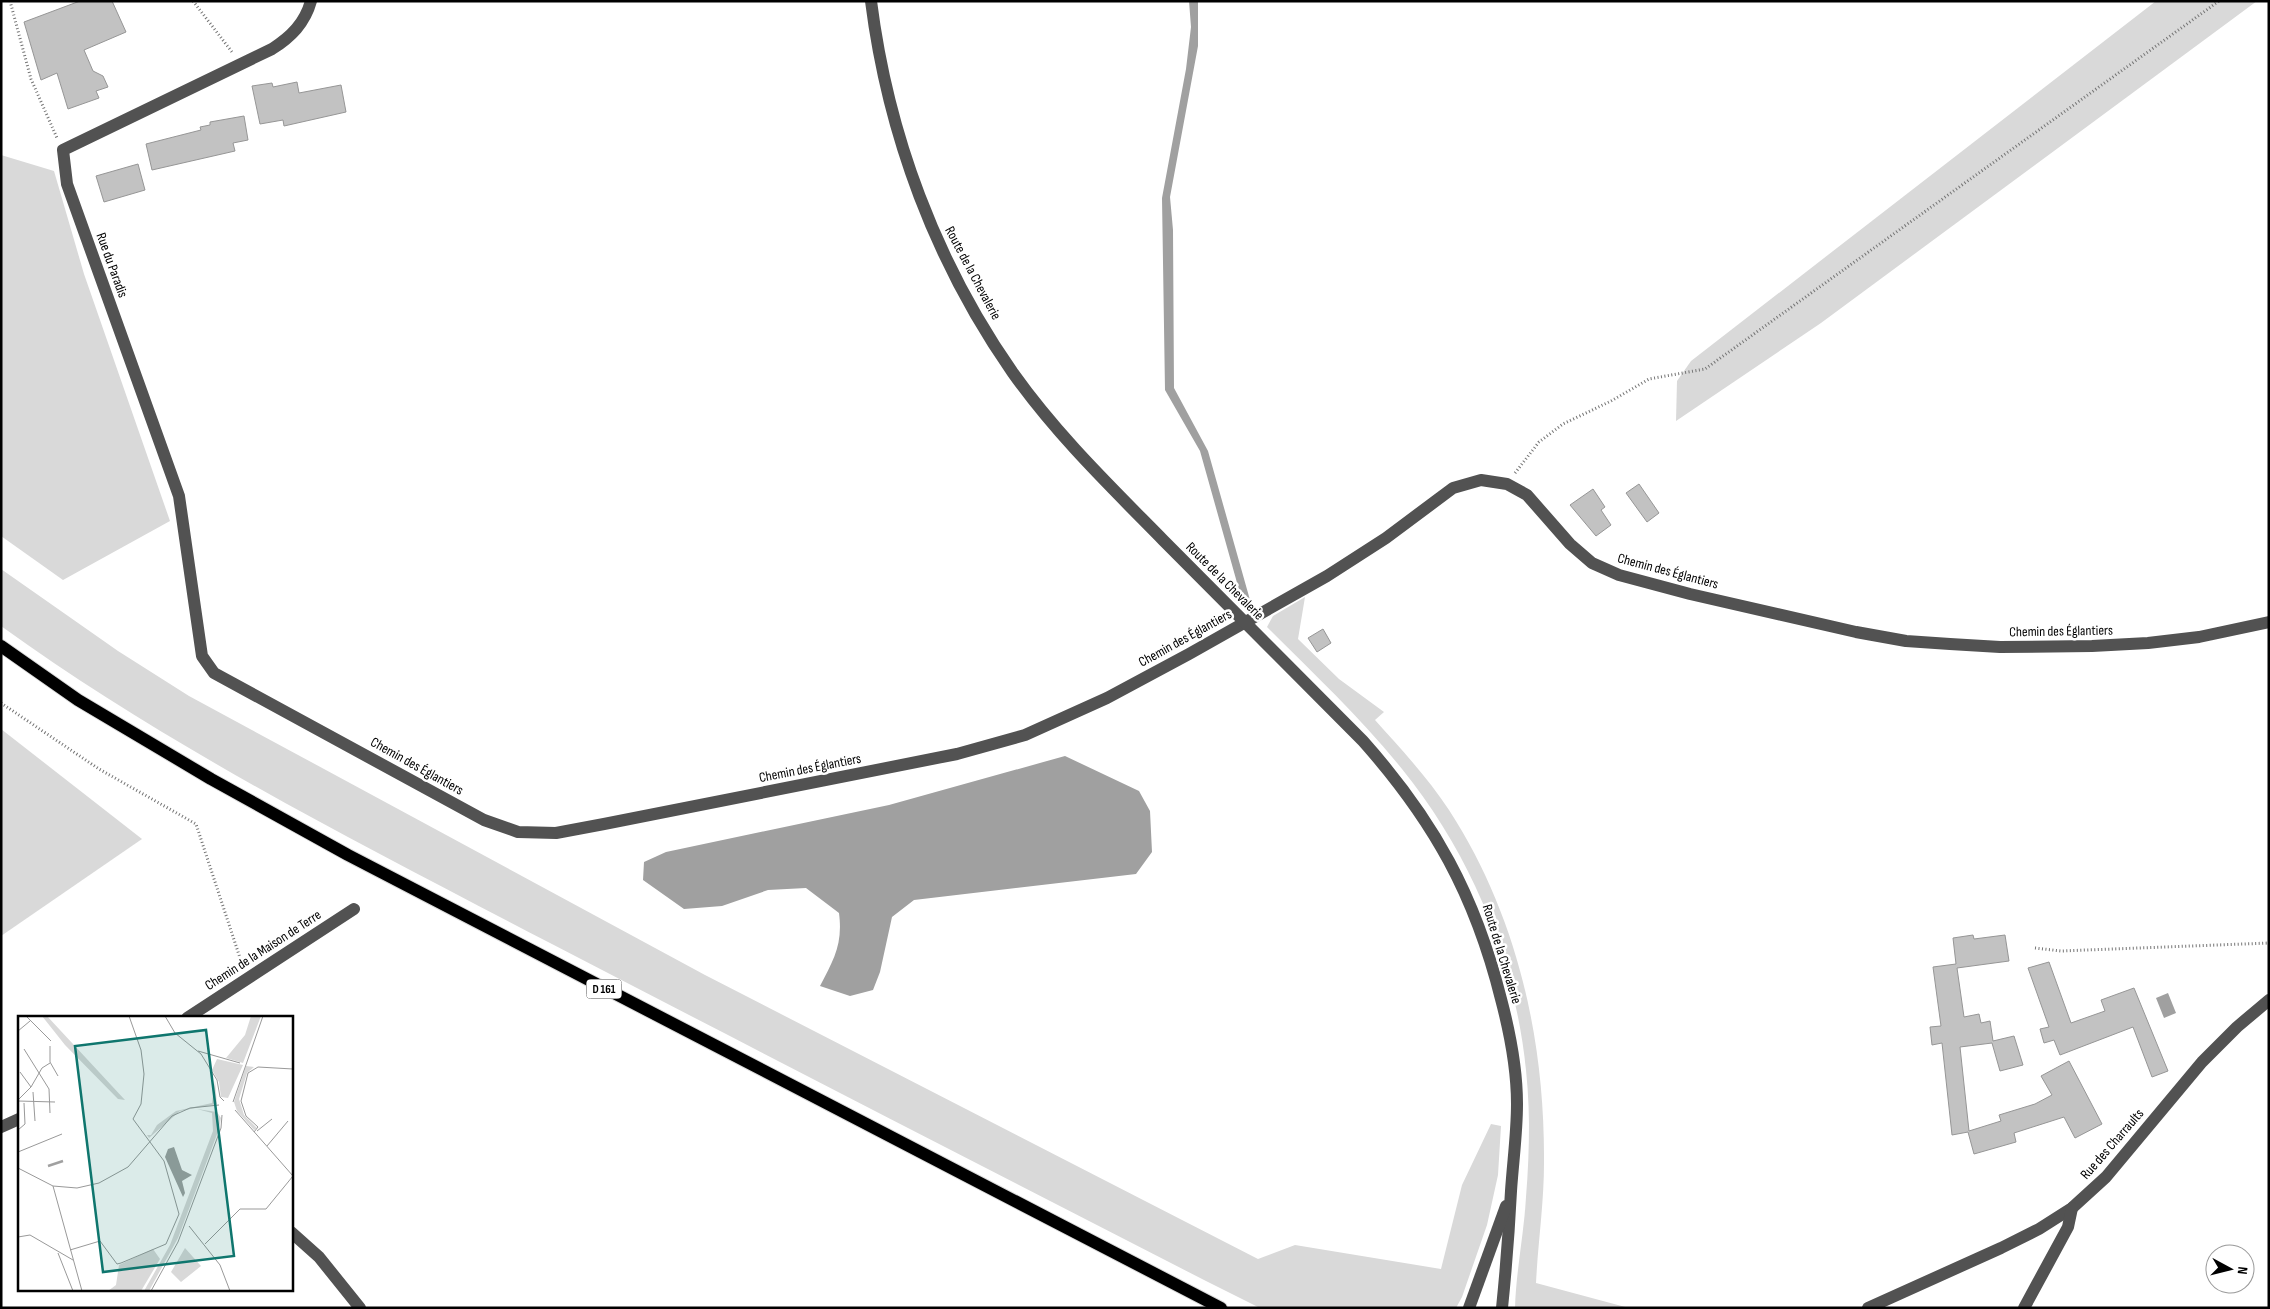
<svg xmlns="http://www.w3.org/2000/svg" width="2270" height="1309" viewBox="0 0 2270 1309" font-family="'Sofia Sans Condensed',sans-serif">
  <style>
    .green { fill: #d9d9d9 }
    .water { fill: #a0a0a0 }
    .building { fill: #c2c2c2; stroke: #969696 }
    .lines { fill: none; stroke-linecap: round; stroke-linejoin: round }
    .major-casing { stroke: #dbdbdb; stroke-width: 14 }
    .path { stroke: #747474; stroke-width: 3; stroke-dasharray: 1 2.5; stroke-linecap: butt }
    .minor { stroke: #525252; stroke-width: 12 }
    .major { stroke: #000; stroke-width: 12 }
    .labels { text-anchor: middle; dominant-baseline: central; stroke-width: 5; stroke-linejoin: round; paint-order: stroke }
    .shield { fill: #fff; stroke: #4c4c4c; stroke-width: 1 }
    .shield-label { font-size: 12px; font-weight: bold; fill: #000 }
    .street-label { font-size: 14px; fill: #000; stroke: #fff }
    .inset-river { fill: none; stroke: #a0a0a0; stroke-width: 2.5 }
    .inset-road { fill: none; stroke: #999; stroke-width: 1 }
    .view { fill: #0f766e; fill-opacity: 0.15; stroke: #0f766e; stroke-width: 2.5 }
    .inset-edge { fill: none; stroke: #000; stroke-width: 2.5 }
  </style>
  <rect width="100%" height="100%" fill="#fff"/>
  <g class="green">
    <polygon points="2156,1 2257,1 1821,323 1676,421 1677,381 1691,361"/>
    <polygon points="1,155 54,171 84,274 170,521 63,580 1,536"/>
    <path d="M1,569l117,82 71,45 516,279 553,284 37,-14 146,24 21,-84 29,-61 10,2 -3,49 -11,50 -25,72 -6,11h-196l-54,-27c-219,-112 -438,-225 -656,-338 -188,-98 -377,-193 -549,-317z"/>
    <path d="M1305,597l-7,42 41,40 45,33 -9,8c26,29 53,58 74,90 68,105 96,229 95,353 0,40 -6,80 -8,120l93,25h-114c1,-37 9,-74 11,-111 2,-24 3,-49 3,-73 -1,-129 -46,-255 -127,-355 -41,-51 -89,-96 -135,-142l6,-11z"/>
    <polygon points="1,729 142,839 1,936"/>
  </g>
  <g class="water">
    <polygon points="1189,1 1198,1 1198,46 1170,197 1173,230 1174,388 1208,451 1250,600 1243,604 1200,451 1165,390 1162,198 1186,69 1191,27"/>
    <path d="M1065,756l74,35 11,20 2,41 -16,22 -222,26 -22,17 -12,55 -7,18 -23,6 -30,-10c14,-27 23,-42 19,-73l-33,-25 -38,2 -46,16 -38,3 -41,-29 1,-18 22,-10 223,-47z"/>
    <polygon points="2168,993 2176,1013 2164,1018 2156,998"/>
  </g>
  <g class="building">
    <polygon points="80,1 112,1 126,32 84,50 93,71 103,76 108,87 96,91 99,98 68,109 57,73 41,80 24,22"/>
    <polygon points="297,82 299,93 341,85 346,112 284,126 283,120 260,124 252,86 272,83 273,87"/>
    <polygon points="244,116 248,140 233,143 235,151 152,170 146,144 201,130 200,127 210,125 210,122"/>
    <polygon points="138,164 145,190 104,202 96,176"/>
    <polygon points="1639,484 1659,513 1647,522 1626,493"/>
    <polygon points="1593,489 1605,507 1601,510 1611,525 1596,536 1570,505"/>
    <polygon points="1323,629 1331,643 1317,652 1308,638"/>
    <polygon points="1973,935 1974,939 2005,935 2009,961 1957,968 1964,1017 1979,1014 1981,1023 1990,1021 1993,1041 2014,1036 2023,1065 2000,1071 1992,1043 1960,1047 1969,1131 2001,1121 1999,1115 2035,1104 2052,1095 2041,1076 2069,1061 2102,1124 2075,1138 2064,1117 2014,1133 2016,1142 1974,1154 1968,1132 1952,1135 1942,1043 1932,1045 1930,1027 1941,1026 1933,967 1956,964 1953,938"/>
    <polygon points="2049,962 2071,1023 2105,1011 2101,1000 2134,988 2168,1071 2152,1077 2133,1027 2060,1055 2054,1040 2044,1043 2040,1029 2049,1027 2028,968"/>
  </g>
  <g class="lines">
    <g class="major-casing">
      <polyline id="major" points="1,646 78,700 211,779 348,855 1221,1308"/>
    </g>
    <g class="path">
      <polyline points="10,1 31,79 57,138"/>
      <polyline points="193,1 232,52"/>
      <polyline points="1515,473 1539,442 1563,424 1611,401 1649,379 1705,369 2219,1"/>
      <polyline points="1,703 99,769 196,824 242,964"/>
      <polyline points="2035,948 2061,951 2269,943"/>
    </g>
    <g class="minor">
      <path d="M311,1c-6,22 -20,36 -39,48l-209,101 4,34 112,312 23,160 12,17 270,147 34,12 38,1 48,-9 353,-70 68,-19 82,-37 82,-44 138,-78 59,-38 67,-50 28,-8 26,4 20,11 43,49 22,19 27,12 71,19 166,38 50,9 44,3 50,3 92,-1 56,-3 51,-6 70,-15"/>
      <path d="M871,1c17,134 65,262 142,372 44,62 97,113 150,167 67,67 133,134 200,201 71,80 112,154 138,258 9,34 16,69 16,105 0,29 -4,57 -6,87 -2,39 -5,78 -9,117"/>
      <polyline points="187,1018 354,909"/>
      <polyline points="1,1127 19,1119"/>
      <polyline points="291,1232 319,1257 360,1308"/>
      <polyline points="1469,1308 1506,1206"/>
      <polyline points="1868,1308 2001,1248 2039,1229 2072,1208 2106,1177 2202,1062 2237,1027 2269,1000"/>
      <polyline points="2024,1308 2068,1227 2072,1208"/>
    </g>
    <use href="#major" class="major"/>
  </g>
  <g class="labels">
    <rect class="shield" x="586.5" y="979.5" width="35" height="19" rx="4"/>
    <g class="shield-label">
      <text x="604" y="989">D 161</text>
    </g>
    <g class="street-label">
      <text transform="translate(112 265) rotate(70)">Rue du Paradis</text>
      <text transform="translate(973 273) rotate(62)">Route de la Chevalerie</text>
      <text transform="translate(1668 571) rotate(15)">Chemin des Églantiers</text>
      <text transform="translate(1225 581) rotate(45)">Route de la Chevalerie</text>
      <text transform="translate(2061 631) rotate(-1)">Chemin des Églantiers</text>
      <text transform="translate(1185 638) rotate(-29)">Chemin des Églantiers</text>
      <text transform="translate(417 766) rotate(29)">Chemin des Églantiers</text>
      <text transform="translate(810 768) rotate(-11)">Chemin des Églantiers</text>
      <text transform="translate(263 950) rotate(-33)">Chemin de la Maison de Terre</text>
      <text transform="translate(1502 954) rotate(73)">Route de la Chevalerie</text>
      <text transform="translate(2112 1144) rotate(-49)">Rue des Charraults</text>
    </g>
  </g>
  <g transform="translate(18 1016)">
    <rect width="275" height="275" fill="#fff"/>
    <path d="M24,0h5l78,84 -7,-1 -53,-54zM233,0h10l-18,47 -17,-5 19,-23zM199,43l26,6 -15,33 -7,-1 -2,-15 -7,-12zM228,50l8,1 -7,6 -8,26 5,16 13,13 -3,2 -17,-19 -3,-9zM197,64l2,24 -37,7 -31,27 -2,-3h4l6,-10 19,-14 36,-8zM179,93l20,3 4,6 -2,11 -41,109 -29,53h-5l26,-46 43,-114 -1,-18zM167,232l16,18 -20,16 -10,-10zM135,233l7,10 -19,32h-33l8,-6 3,-20z" fill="#d9d9d9"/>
    <path d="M156,131l8,23 10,5 -10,6 3,12 -2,4 -18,-40 3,-8z" fill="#a0a0a0"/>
    <path class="inset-river" d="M30,150l15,-5"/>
    <path class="inset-road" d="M8,0l25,25M147,0l10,17 26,21 16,26 3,17 4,4M0,15l12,-10M32,30v16l8,14M6,33l25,40 1,24M180,35l42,12M2,56l11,15M15,76l2,29M0,84l13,-13 11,-19 8,-5M0,85l37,1M215,86l30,-86M217,94l58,66M0,114l7,-6 -1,-21M239,115l15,-12M236,116l4,-5 -12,-11 -5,-15 7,-28 10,-6 35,2M249,130l21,-25M0,136l44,-18M0,152l35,18 24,2 22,-5 29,-16 44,-51 18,-8 29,-3M35,170l29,105M171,210l31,39 10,26M0,221l12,-2 43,25M187,228l35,-35h26l27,-33M52,234l30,-9 17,23 4,-1 45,-19 13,-30 -15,-53 -31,-42 8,-15 3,-30 -3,-24 -12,-34M40,237l15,38M133,275l27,-49 43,-114 1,-13"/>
    <path class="view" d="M188,14l28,226 -131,16 -28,-226z"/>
    <rect width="275" height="275" class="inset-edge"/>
  </g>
  <rect width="2270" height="1309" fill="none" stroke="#000000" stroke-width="5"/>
  <g transform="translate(2230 1269) rotate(97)"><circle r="24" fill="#ffffff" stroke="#999999"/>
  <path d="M0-4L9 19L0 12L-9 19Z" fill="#000000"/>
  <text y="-8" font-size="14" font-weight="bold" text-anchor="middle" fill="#000000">N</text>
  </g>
</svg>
